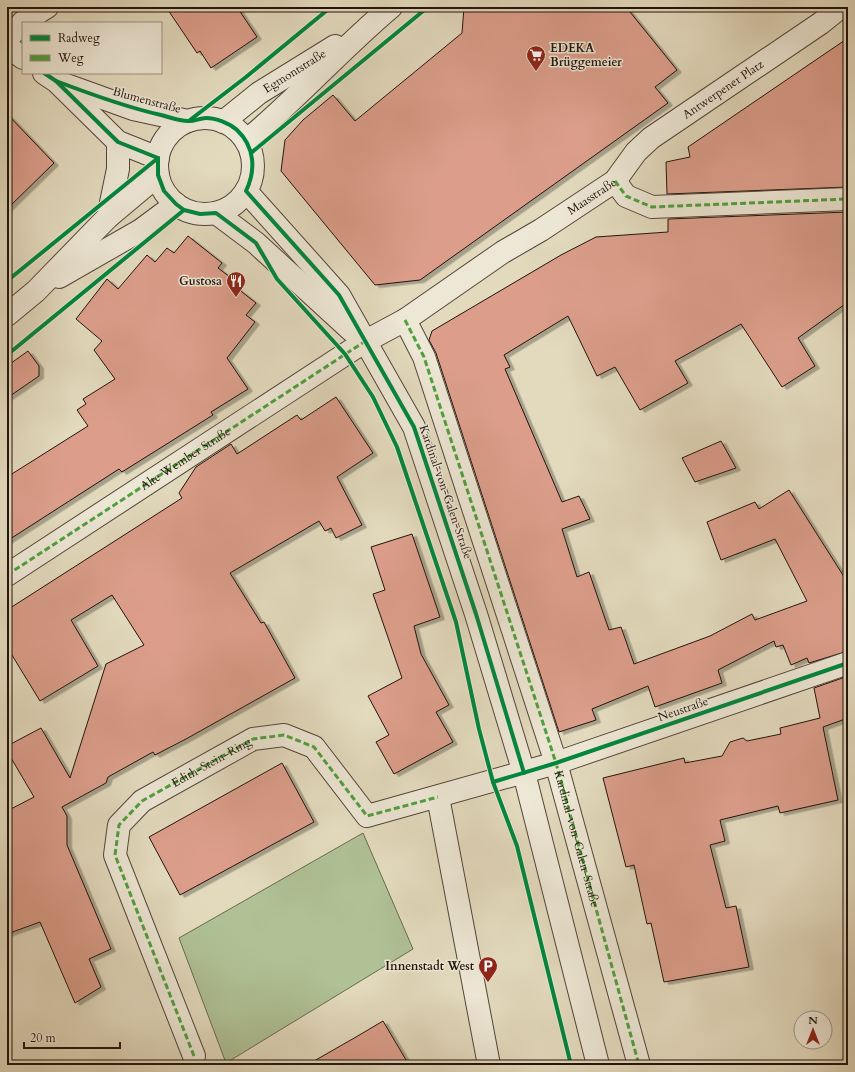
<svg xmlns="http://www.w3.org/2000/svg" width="855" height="1072" viewBox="0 0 855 1072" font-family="Cardo,serif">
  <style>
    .green { fill: #afc195; stroke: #686a51 }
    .building { fill: #dc9e8b; stroke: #22130d; filter: url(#shadow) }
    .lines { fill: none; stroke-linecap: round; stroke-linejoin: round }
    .minor-casing { stroke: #524539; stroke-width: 24 }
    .minor { stroke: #ede7d5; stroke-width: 22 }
    .quiet { stroke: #50a03e; stroke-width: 3; stroke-dasharray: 6 3; stroke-linecap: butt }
    .cycleway-casing { stroke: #ede7d5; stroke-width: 6 }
    .cycleway { stroke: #00873e; stroke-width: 4 }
    .labels { text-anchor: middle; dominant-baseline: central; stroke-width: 3; stroke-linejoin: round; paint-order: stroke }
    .poi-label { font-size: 12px; font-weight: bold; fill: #22130d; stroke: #ede7d5; text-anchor: end }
    .street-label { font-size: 12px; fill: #22130d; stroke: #ede7d5 }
  </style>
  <defs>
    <filter id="shadow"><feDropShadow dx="4.5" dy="2.5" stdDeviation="0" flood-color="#0004"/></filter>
  </defs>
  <rect width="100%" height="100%" fill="#e3dabe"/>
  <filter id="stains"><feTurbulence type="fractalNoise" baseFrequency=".005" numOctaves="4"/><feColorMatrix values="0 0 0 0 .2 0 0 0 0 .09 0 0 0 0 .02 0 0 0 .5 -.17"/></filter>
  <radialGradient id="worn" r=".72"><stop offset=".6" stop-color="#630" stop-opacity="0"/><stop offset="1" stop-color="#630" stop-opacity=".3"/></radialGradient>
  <polygon class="green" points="363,833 413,949 226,1063 179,938"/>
  <g class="building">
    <polygon points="166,7 237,7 257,37 211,68 200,51 197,53"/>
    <polygon points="464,7 626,7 677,70 655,87 668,103 420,280 375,285 281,171 285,140 303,120 333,95 355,121 462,33"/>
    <polygon points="848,38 848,187 667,194 666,162 690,157 688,147"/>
    <polygon points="7,114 54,163 7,209"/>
    <polygon points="848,212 848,302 798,338 815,366 782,387 741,324 675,361 688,383 640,410 615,367 597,376 568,316 504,355 510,367 505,369 562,502 579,496 590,519 562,529 577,577 589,572 609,630 621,627 634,664 710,636 752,614 755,620 807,601 775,539 721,560 707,522 755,502 759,509 789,490 848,583 848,651 809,663 807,658 791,665 783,645 776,647 774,641 718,670 722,683 655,707 648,686 592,709 596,720 559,732 436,353 429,340 432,331 561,255 596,237 668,232 668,219"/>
    <polygon points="188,236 222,263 218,268 230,277 228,281 256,303 246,315 255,322 227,358 248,389 211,412 213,415 122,472 119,469 7,541 7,477 88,426 77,410 86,404 83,399 115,379 94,350 102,341 76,319 107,279 118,289 147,255 155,262 167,248 174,253"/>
    <polygon points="28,351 39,366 39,376 7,398 7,366"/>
    <polygon points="336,397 373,453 337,477 362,525 336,538 331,528 325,531 319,521 230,573 261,623 264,622 295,678 186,739 155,755 153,752 108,777 106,783 62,807 67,816 67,845 111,949 89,959 101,987 75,1003 40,922 7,934 7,811 34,797 7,751 7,746 41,728 70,778 106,664 144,645 112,595 71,620 98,666 40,701 7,647 7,610 182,498 179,493 196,467 231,444 237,454 297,415 301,420"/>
    <polygon points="721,441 736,468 695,482 682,458"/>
    <polygon points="412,534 440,617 414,626 421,654 449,705 436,712 453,742 394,774 376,742 389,735 368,696 402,678 373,594 385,590 371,547"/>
    <polygon points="848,676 848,718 823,727 838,800 780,813 778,806 720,820 725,841 710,845 726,908 736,906 749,967 664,982 651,923 647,924 634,865 626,867 603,778 684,758 685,763 722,756 730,742 743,738 747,741 781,734 780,728 820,718 814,688"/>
    <polygon points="282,763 314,822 180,895 149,837"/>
    <polygon points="383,1021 409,1065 307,1065 356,1037"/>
  </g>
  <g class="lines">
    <g class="minor-casing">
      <g id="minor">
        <polyline points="7,39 23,22 47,7"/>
        <polyline points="7,46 23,58"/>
        <polyline points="44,73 56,81 118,142 158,158"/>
        <polyline points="61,83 133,109 188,121"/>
        <circle cx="205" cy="166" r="48"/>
        <path id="s1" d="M223,122l36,-29 76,-47"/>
        <path d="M246,141c51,-42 95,-92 145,-134"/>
        <polyline points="615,181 626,196 652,207 848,199"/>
        <polyline points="246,191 339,295 414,427 476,614 524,773 598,1065"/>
        <polyline points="216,213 256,243 352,331"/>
        <polyline points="108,217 118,169 118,142"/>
        <polyline points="59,277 141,230 176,204"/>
        <polyline points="7,315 36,291 108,217 158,175"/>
        <polyline points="405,320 424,357 556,763 639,1065"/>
        <path id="s2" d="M7,575l357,-233 41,-22 98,-68 38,-22 74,-49 21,-29 15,-14 170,-115 20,-16"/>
        <polyline points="438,797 489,1065"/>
        <polyline points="194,1056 115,855 119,825 142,801 253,739 284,735 314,747 367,816 556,763 848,663"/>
      </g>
    </g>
    <use href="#minor" class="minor"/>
    <g class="quiet">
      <polyline points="615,181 626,196 652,207 848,199"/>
      <path id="s3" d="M405,320l19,37 132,406 83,302"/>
      <polyline points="7,575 364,342"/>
      <path id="s4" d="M194,1056l-79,-201 4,-30 23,-24 111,-62 31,-4 30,12 53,69 71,-19"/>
    </g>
    <g class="cycleway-casing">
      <g id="cycleway">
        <polyline points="44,73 56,81 118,142 158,158"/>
        <path d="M56,81c34,13 69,26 105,34 8,2 18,6 27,6 5,1 12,-3 18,-3 10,0 23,5 31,12 18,17 19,40 9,61l93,104 75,132 62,187 48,159"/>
        <polyline points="190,120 246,77 331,7"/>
        <polyline points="251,153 428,7"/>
        <polyline points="158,158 158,175 164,191 176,204 184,210 200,214 216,213 256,243 277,279 345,354 373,397 397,447 456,622 479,729 493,782 517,846 571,1065"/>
        <polyline points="7,281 158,158"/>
        <polyline points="7,355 184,210"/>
        <polyline points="493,782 556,763 848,663"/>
      </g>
    </g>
    <use href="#cycleway" class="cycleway"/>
  </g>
  <defs>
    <g id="supermarket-pin" transform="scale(1)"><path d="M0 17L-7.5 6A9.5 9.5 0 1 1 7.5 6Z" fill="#8f2418" stroke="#ede7d5"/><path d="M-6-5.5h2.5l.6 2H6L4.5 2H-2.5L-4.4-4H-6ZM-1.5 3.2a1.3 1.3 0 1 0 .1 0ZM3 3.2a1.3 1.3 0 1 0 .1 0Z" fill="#fff"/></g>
    <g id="restaurant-pin" transform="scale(1)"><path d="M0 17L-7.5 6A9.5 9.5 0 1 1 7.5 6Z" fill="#8f2418" stroke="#ede7d5"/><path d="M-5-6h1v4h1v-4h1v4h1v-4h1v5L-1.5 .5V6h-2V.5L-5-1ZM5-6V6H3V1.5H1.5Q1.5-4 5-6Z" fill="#fff"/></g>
    <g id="parking-pin" transform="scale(1)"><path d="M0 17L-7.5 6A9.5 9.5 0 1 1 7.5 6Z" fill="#8f2418" stroke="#ede7d5"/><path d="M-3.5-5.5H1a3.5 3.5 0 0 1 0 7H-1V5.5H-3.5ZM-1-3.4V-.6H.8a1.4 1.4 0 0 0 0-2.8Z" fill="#fff"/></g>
  </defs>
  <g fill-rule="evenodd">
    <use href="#supermarket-pin" x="536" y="55"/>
    <use href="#restaurant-pin" x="236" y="281"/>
    <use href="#parking-pin" x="488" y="966"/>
  </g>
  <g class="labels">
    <g class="poi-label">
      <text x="550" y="48" text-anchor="start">EDEKA<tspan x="550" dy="14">Brüggemeier</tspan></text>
      <text x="222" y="281">Gustosa</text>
      <text x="474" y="966">Innenstadt West</text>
    </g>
    <g class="street-label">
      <text stroke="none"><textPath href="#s1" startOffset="88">Egmontstraße</textPath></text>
      <text stroke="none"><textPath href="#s2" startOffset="868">Antwerpener Platz</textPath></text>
      <text transform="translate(147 100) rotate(15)">Blumenstraße</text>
      <text stroke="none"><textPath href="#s2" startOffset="697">Maasstraße</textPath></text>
      <text stroke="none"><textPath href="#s2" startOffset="213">Alte Wember Straße</textPath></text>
      <text transform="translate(446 492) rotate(71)">Kardinal-von-Galen-Straße</text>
      <text transform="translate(683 709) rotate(-19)">Neustraße</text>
      <text stroke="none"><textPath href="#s4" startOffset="359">Edith-Stein-Ring</textPath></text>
      <text stroke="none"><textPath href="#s3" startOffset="547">Kardinal-von-Galen-Straße</textPath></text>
    </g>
  </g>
  <rect width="855" height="1072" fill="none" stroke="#e3dabe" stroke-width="24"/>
  <rect x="8" y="8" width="839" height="1056" fill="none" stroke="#22130d" stroke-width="2"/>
  <rect x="12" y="12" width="831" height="1048" fill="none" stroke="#22130d"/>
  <rect x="22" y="22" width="140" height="52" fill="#ede7d5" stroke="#9c9285"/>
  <rect x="30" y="35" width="20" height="6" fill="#00873e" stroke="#9c9285"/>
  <text x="58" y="42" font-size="12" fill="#22130d">Radweg</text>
  <rect x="30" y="55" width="20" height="6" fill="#50a03e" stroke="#9c9285"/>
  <text x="58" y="62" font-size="12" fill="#22130d">Weg</text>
  <g transform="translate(813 1030)"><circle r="19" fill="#ede7d5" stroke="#9c9285"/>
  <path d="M0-3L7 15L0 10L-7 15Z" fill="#8f2418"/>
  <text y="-6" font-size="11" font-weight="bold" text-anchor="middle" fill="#22130d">N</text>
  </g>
  <path d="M24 1042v6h96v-6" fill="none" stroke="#22130d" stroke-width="2"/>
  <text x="30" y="1042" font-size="12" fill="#22130d" stroke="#ede7d5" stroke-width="3" paint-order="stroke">20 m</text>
  <rect width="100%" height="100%" filter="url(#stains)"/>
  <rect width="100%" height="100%" fill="url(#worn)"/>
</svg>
